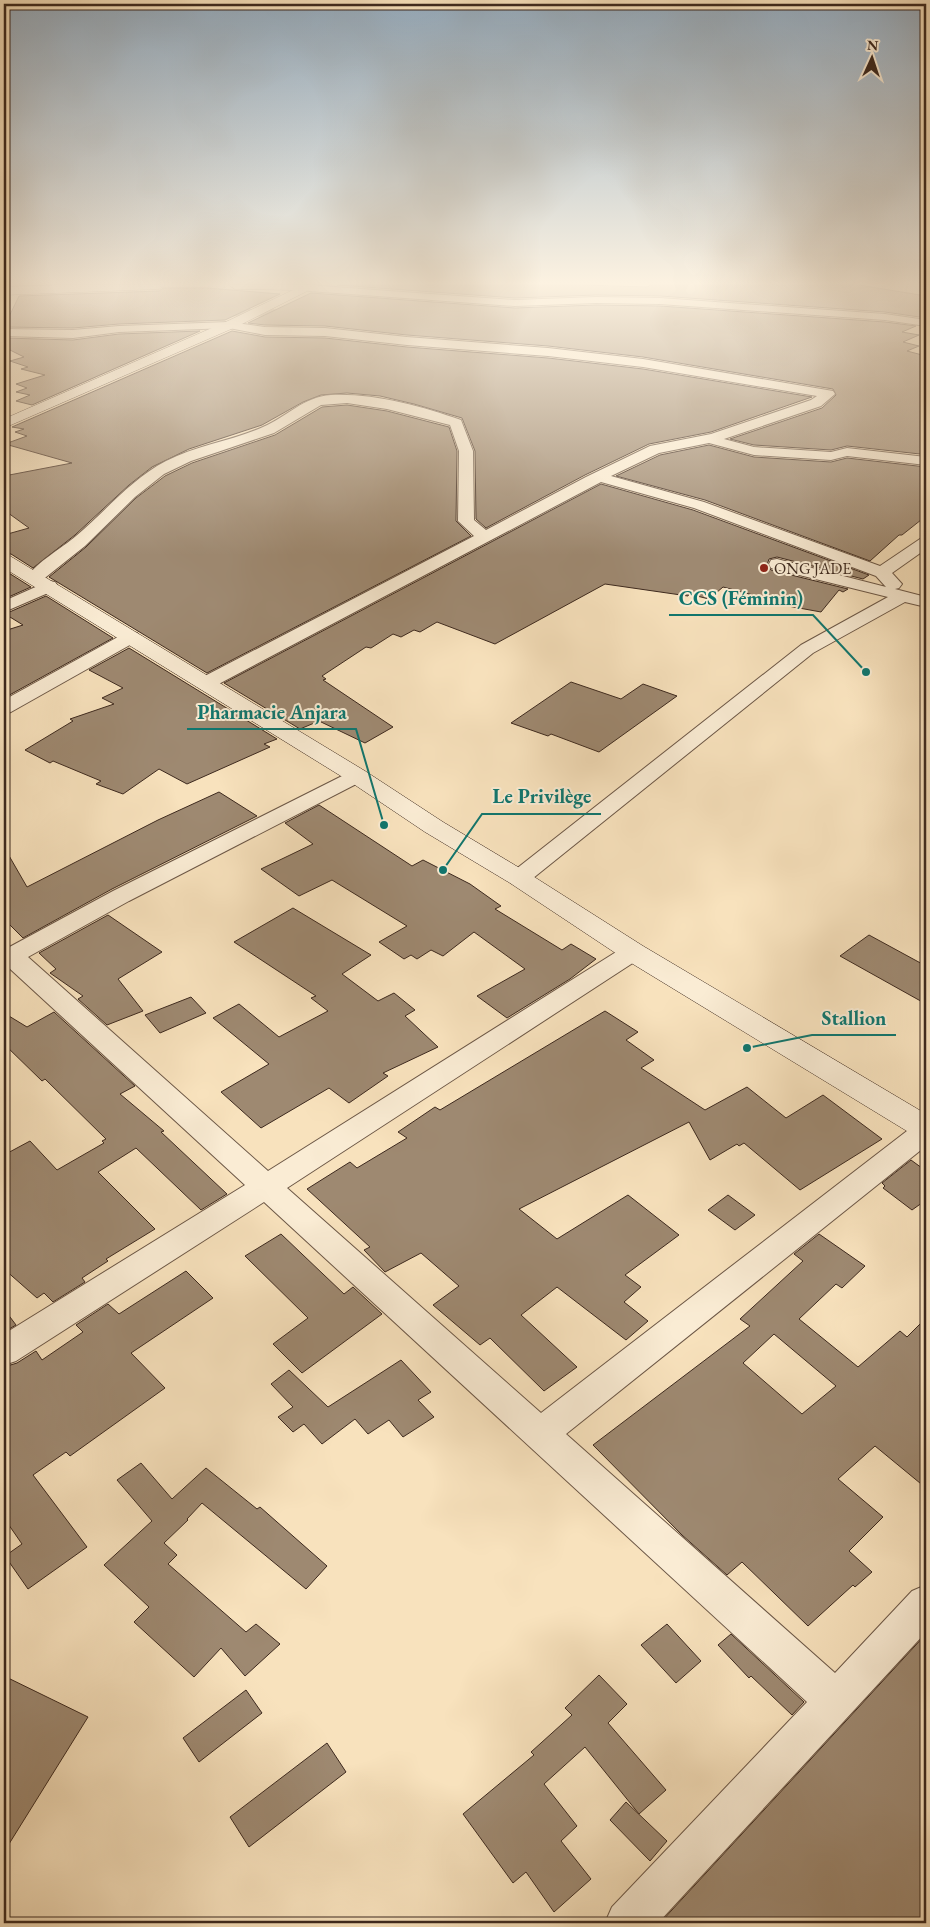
<svg xmlns="http://www.w3.org/2000/svg" width="930" height="1927" viewBox="0 0 930 1927" font-family="'EB Garamond',serif">
  <style>
    .lines { fill: none; stroke-linecap: round; stroke-linejoin: round }
    .canal { fill: #b8a387; fill-rule: evenodd }
    .building { fill: #9e8971; stroke: #3d291e; fill-rule: evenodd }
    .street-casing { stroke: #6c5746; stroke-width: 2 }
    .secondary-casing { stroke: #3d291e; stroke-width: 1 }
    .street { fill: #faecd4; fill-rule: evenodd }
    .secondary { fill: #faecd4; fill-rule: evenodd }
    .poi-dot { fill: #8f2418; stroke: #faecd4; stroke-width: 2 }
    .labels { text-anchor: middle; dominant-baseline: central; stroke-width: 4; stroke-linejoin: round; paint-order: stroke }
    .far-poi-label { font-size: 16px; fill: #3d291e; stroke: #faecd4; text-anchor: start }
    .leader { fill: none; stroke: #0f766e; stroke-width: 2 }
    .callout-dot { fill: #0f766e; stroke: #faecd4; stroke-width: 2 }
    .callout-label { font-size: 20px; text-anchor: middle; font-weight: bold; fill: #0f766e; stroke: #faecd4; stroke-width: 4; stroke-linejoin: round; paint-order: stroke }
  </style>
  <rect width="100%" height="100%" fill="#f8e2bd"/>
  <filter id="stains"><feTurbulence type="fractalNoise" baseFrequency=".004" numOctaves="4"/><feColorMatrix values="0 0 0 0 .2 0 0 0 0 .09 0 0 0 0 .02 0 0 0 .5 -.17"/></filter>
  <radialGradient id="worn" r=".72"><stop offset=".6" stop-color="#630" stop-opacity="0"/><stop offset="1" stop-color="#630" stop-opacity=".3"/></radialGradient>
  <g class="lines">
    <polygon class="canal" points="201,309 309,309 315,313 309,317 196,316 195,313 196,310"/>
  </g>
  <g class="building">
    <polygon points="337,285 584,285 647,287 651,285 859,285 926,296 926,318 885,312 660,296 596,295 515,298"/>
    <polygon points="163,288 207,288 280,294 225,320 119,324 73,328 4,327 19,296 159,291"/>
    <polygon points="311,293 515,308 596,305 660,306 885,322 916,326 902,332 919,335 903,342 919,346 907,351 926,356 926,449 920,454 847,446 831,450 754,445 730,439 822,408 836,395 833,389 643,357 548,346 407,335 325,326 265,325 248,323"/>
    <polygon points="200,331 32,405 16,401 30,395 16,392 27,388 16,384 45,375 21,369 28,367 10,361 24,357 4,347 4,338 73,340 119,334"/>
    <polygon points="232,331 265,337 325,338 407,347 548,358 643,369 812,397 711,432 649,444 585,475 486,528 476,519 475,451 462,418 414,404 380,396 347,393 321,395 303,402 262,425 189,449 152,467 129,485 75,535 33,568 11,554 4,553 4,535 29,528 4,510 5,500 4,476 72,463 5,444 27,436 15,432 24,429 12,427"/>
    <polygon points="347,405 387,411 449,427 457,451 456,521 471,536 207,673 49,577 86,547 136,498 165,476 192,463 275,435 322,407"/>
    <polygon points="709,445 754,457 831,462 847,458 926,467 926,516 902,535 899,535 870,561 705,500 616,476 660,455"/>
    <polygon points="601,484 693,510 869,575 863,579 777,557 769,559 767,565 771,570 848,589 843,592 839,590 821,612 766,602 768,599 723,587 709,599 689,594 688,596 605,584 495,644 437,622 420,632 414,630 401,637 393,634 371,648 366,647 322,676 326,679 323,680 393,727 365,743 319,721 300,729 224,683"/>
    <polygon points="4,570 31,587 4,599"/>
    <polygon points="46,596 113,638 4,698 4,631 23,625 5,614"/>
    <polygon points="129,648 277,739 264,744 270,747 187,784 159,769 123,794 96,784 101,781 53,761 50,763 25,750 73,721 70,719 114,704 102,698 123,688 89,670"/>
    <polygon points="571,682 621,699 643,684 677,696 599,752 551,734 548,736 511,723"/>
    <polygon points="219,792 257,816 112,889 23,938 4,919 4,847 27,887 158,820"/>
    <polygon points="319,805 412,866 423,860 470,884 501,906 495,909 562,950 571,944 596,959 570,979 507,1018 477,996 525,969 474,932 443,956 431,950 417,959 411,955 404,959 379,942 407,926 332,880 299,896 261,869 313,844 285,823"/>
    <polygon points="293,908 371,955 342,974 378,1001 394,993 415,1010 405,1016 438,1047 383,1073 388,1076 349,1103 329,1088 261,1128 221,1092 269,1064 213,1018 239,1004 279,1037 328,1011 311,998 316,996 234,942"/>
    <polygon points="108,915 162,952 118,979 143,1011 107,1025 78,999 83,996 50,973 56,969 39,953"/>
    <polygon points="869,935 926,966 926,1004 840,956"/>
    <polygon points="191,997 206,1013 160,1033 145,1015"/>
    <polygon points="605,1011 638,1032 626,1040 654,1060 641,1068 705,1110 747,1087 786,1118 823,1095 882,1139 800,1190 744,1143 739,1146 737,1144 710,1160 689,1122 519,1209 557,1239 628,1195 679,1235 625,1275 641,1287 624,1302 648,1321 626,1340 557,1287 521,1315 577,1367 544,1391 490,1338 480,1345 433,1305 459,1286 421,1253 385,1272 364,1250 370,1247 307,1189 350,1162 357,1168 407,1138 398,1132 435,1107 440,1110"/>
    <polygon points="54,1012 135,1086 120,1094 164,1131 161,1132 227,1194 201,1210 136,1148 98,1172 155,1229 106,1259 108,1261 82,1278 85,1282 53,1302 44,1293 37,1298 4,1269 4,1155 30,1141 57,1170 104,1143 102,1141 106,1139 45,1079 42,1081 4,1044 4,1013 27,1027"/>
    <polygon points="911,1160 926,1171 926,1200 912,1210 883,1188 885,1186 882,1183"/>
    <polygon points="728,1195 755,1215 735,1230 708,1210"/>
    <polygon points="281,1234 344,1294 353,1287 382,1314 302,1373 273,1344 308,1318 245,1256"/>
    <path d="M819,1234l46,32 -23,22 -6,-4 -37,35 59,48 42,-36 7,6 19,-19v170l-51,-42 -37,33 45,38 -34,34 23,21 -17,15 -2,-2 -45,41 -66,-64 -15,13 -45,-40 -89,-90 157,-119 -10,-7 63,-58 -9,-7zM774,1334l62,52 -34,28 -59,-51z"/>
    <polygon points="186,1271 213,1298 131,1353 165,1388 70,1456 66,1452 33,1475 87,1547 28,1589 5,1556 22,1544 4,1518 4,1367 17,1363 36,1351 42,1360 83,1332 76,1325 108,1304 119,1314"/>
    <polygon points="4,1309 16,1325 4,1332"/>
    <polygon points="401,1360 431,1392 418,1400 434,1417 403,1437 389,1420 368,1434 355,1419 322,1444 304,1424 293,1432 278,1417 293,1407 271,1384 289,1370 328,1407"/>
    <polygon points="141,1463 172,1499 206,1468 257,1509 260,1507 327,1566 306,1589 202,1503 187,1519 188,1520 164,1543 177,1555 168,1564 246,1632 256,1624 280,1644 245,1676 221,1648 194,1677 134,1622 149,1607 104,1565 152,1521 117,1480"/>
    <polygon points="667,1624 701,1661 676,1683 641,1645"/>
    <polygon points="731,1634 804,1702 792,1715 751,1676 749,1678 718,1645"/>
    <polygon points="926,1634 926,1923 660,1923"/>
    <polygon points="599,1675 627,1704 608,1723 666,1790 639,1814 585,1747 544,1784 577,1826 561,1841 591,1879 554,1912 526,1872 513,1883 463,1814 534,1755 531,1752 572,1715 565,1708"/>
    <polygon points="4,1676 88,1717 4,1852"/>
    <polygon points="246,1690 262,1713 199,1762 183,1738"/>
    <polygon points="327,1743 346,1772 249,1847 230,1817"/>
    <polygon points="626,1802 667,1841 650,1861 610,1820"/>
  </g>
  <g class="lines">
    <g class="street-casing">
      <g id="street">
        <polygon points="307,285 515,300 596,297 660,298 885,314 926,320 926,326 885,320 660,304 596,303 515,306 309,291 304,288"/>
        <path d="M229,322l36,5 60,1 82,9 141,11 95,11 190,32 2,3 -14,12 -97,33 30,8 77,5 16,-4 79,9v8l-79,-9 -16,4 -77,-5 -45,-12 -50,10 -48,23 93,26 176,64 40,-27 6,-2v12l-34,24 10,11 -3,4 -4,1 31,8v10l-21,-5 -92,51 -286,230 -8,2 -8,-2 -4,-5 4,-5 290,-228 87,-48 -117,-29 -2,-4 2,-4 6,-1 109,28 -10,-11 -182,-68 -93,-26 -388,205 -7,2 -7,-2 -3,-4 3,-4 275,-143 -16,-15 1,-70 -9,-26 -63,-16 -40,-6 -26,2 -47,28 -83,28 -27,13 -29,23 -50,49 -44,35h-12l-2,-4c10,-15 35,-29 49,-41 30,-25 55,-57 90,-75 31,-16 66,-20 97,-34 24,-10 40,-30 68,-32 42,-2 90,11 130,25l12,31 1,69 12,10 100,-53 64,-31 61,-12 100,-34 6,-4 -174,-29 -95,-11 -141,-11 -82,-9 -60,-1 -36,-7 -110,4 -46,6 -69,-2v-7l69,1 46,-4z"/>
        <polygon points="49,581 55,582 58,586 55,590 4,612 4,601"/>
        <polygon points="131,632 137,633 140,637 137,641 11,712 4,714 4,700 125,633"/>
        <polygon points="357,770 364,772 368,776 364,780 129,901 28,957 268,1171 624,947 633,944 642,947 645,952 642,957 287,1188 541,1413 916,1124 926,1121 926,1146 566,1434 835,1673 912,1591 926,1585 926,1632 658,1923 605,1923 612,1907 807,1702 264,1202 16,1361 4,1365 4,1334 245,1185 8,967 4,968 4,950 113,891 350,772"/>
      </g>
    </g>
    <g class="secondary-casing">
      <g id="secondary">
        <polygon points="62,285 165,285 159,289 4,295 4,287"/>
        <polygon points="229,285 319,285 238,326 4,428 4,419 230,320 293,290 235,289"/>
        <polygon points="4,555 10,556 365,771 443,822 528,873 643,946 926,1114 926,1139 915,1136 623,958 510,883 425,832 349,781 4,568"/>
      </g>
    </g>
    <use href="#street" class="street"/>
    <use href="#secondary" class="secondary"/>
  </g>
  <linearGradient id="sky" x2="0" y2="1"><stop stop-color="#95adc1"/><stop offset="0.51" stop-color="#fcf2e1"/><stop offset="1" stop-color="#fcf2e1" stop-opacity="0"/></linearGradient>
  <rect width="930" height="555" fill="url(#sky)"/>
  <circle class="poi-dot" cx="764" cy="568" r="5"/>
  <g class="labels">
    <g class="far-poi-label">
      <text x="774" y="568">ONG JADE</text>
    </g>
  </g>
  <path class="leader" d="M866 672L813 615H669M384 825L356 729H187M443 870L482 814H601M747 1048L812 1035H896"/>
  <g class="callout-dot">
    <circle cx="866" cy="672" r="5"/>
    <circle cx="384" cy="825" r="5"/>
    <circle cx="443" cy="870" r="5"/>
    <circle cx="747" cy="1048" r="5"/>
  </g>
  <g class="callout-label">
    <text x="741" y="605">CCS (Féminin)</text>
    <text x="272" y="719">Pharmacie Anjara</text>
    <text x="542" y="803">Le Privilège</text>
    <text x="854" y="1025">Stallion</text>
  </g>
  <rect width="930" height="1927" fill="none" stroke="#f8e2bd" stroke-width="20"/>
  <rect x="5" y="5" width="920" height="1917" fill="none" stroke="#3d291e" stroke-width="2.5"/>
  <rect x="10" y="10" width="910" height="1907" fill="none" stroke="#3d291e"/>
  <g transform="translate(872 58) rotate(3)" stroke="#faecd4" stroke-width="4" paint-order="stroke">
  <path d="M0-4L9 19L0 12L-9 19Z" fill="#3d291e"/>
  <text y="-8" font-size="14" font-weight="bold" text-anchor="middle" fill="#3d291e">N</text>
  </g>
  <rect width="100%" height="100%" filter="url(#stains)"/>
  <rect width="100%" height="100%" fill="url(#worn)"/>
</svg>
